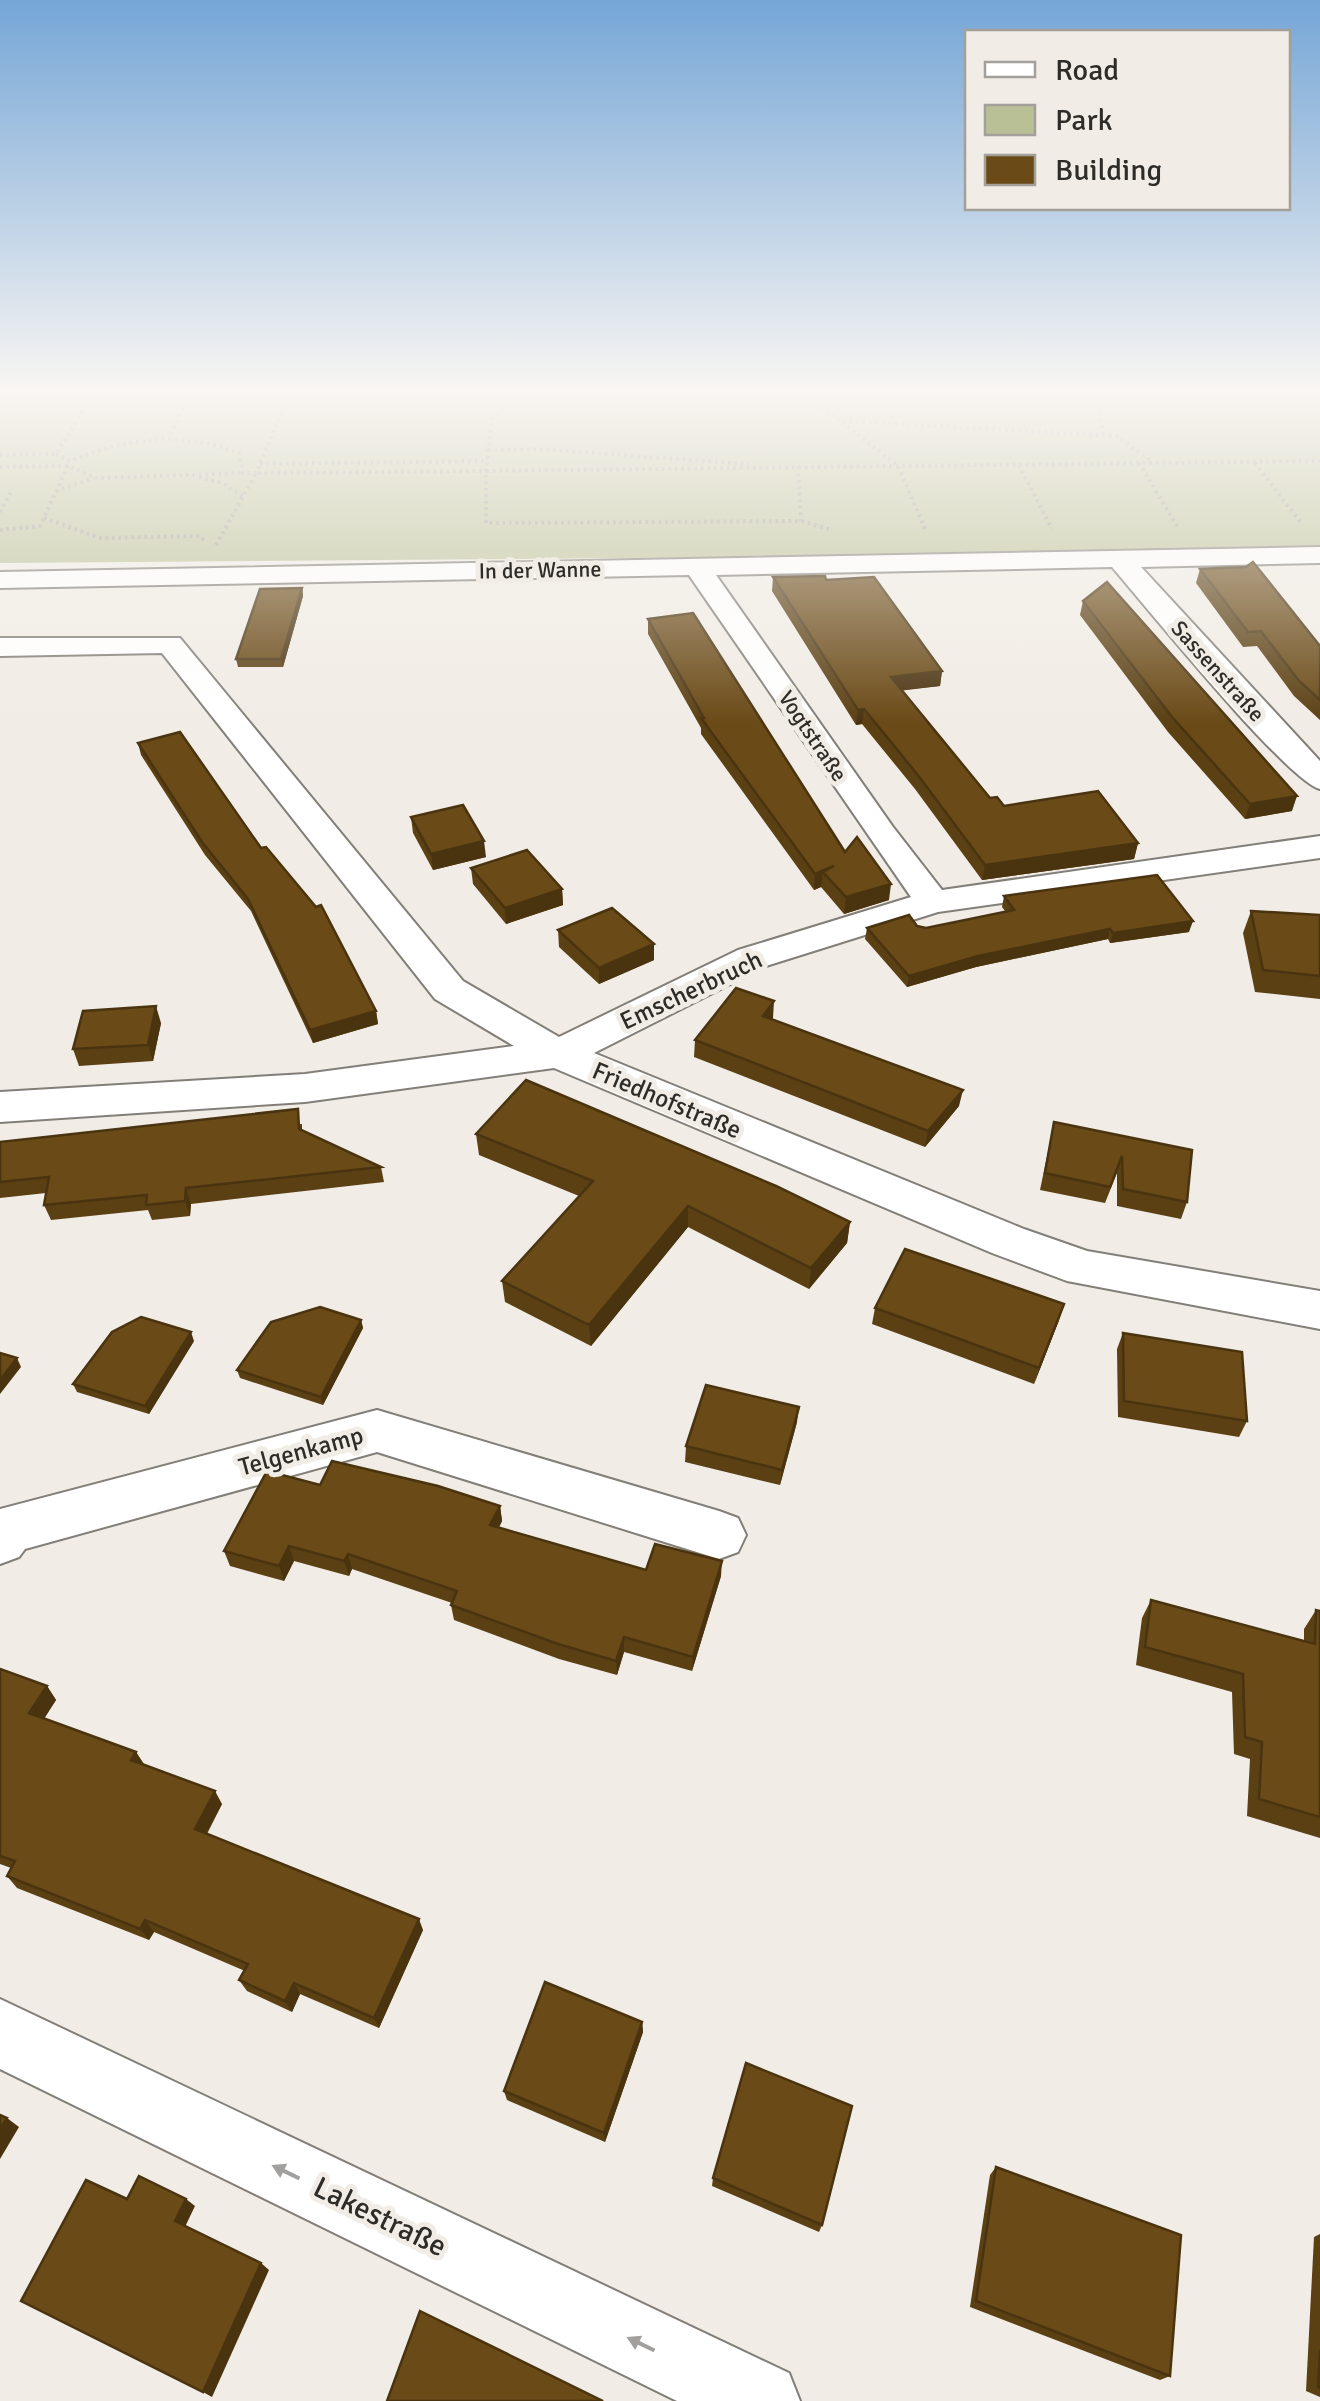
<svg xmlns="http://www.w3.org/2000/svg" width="1320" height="2401" viewBox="0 0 1320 2401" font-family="Signika,sans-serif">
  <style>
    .green { fill: #b9c095 }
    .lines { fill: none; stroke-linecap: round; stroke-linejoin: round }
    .minor-casing { stroke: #827e78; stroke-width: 4 }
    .path { stroke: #9f9b95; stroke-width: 4; stroke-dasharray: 2.5 4; stroke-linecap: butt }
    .minor { fill: #fff; fill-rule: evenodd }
    .wall { fill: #5b4014 }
    .shaded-wall { fill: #4a3410 }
    .building { fill: #6a4a17; stroke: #4a3410; stroke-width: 2.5 }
    .oneway { fill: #a1a09f }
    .labels { text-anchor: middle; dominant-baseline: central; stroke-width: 10; stroke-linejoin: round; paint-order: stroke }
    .far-street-label { font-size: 22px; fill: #2e2c29; stroke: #f1ece5 }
    .street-label { font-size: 25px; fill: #2e2c29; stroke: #f1ece5 }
    .near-street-label { font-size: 30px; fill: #2e2c29; stroke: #f1ece5 }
  </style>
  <rect width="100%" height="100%" fill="#f1ece5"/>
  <polygon class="green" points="0,387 1320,387 1320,549 1138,554 0,563"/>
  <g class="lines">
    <g class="minor-casing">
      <g id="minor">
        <path d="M1320,547v16l-179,4 179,194v28c-33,-8 -176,-185 -208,-222l-396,8 177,252 49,63 378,-54v22l-382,54 -172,54 -172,87 430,176 63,22 233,40v38l-253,-48 -75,-28 -438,-185 -249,34 -305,20v-30l305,-18 209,-28 -79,-47 -273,-346 -162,3v-18h180l283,343 96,56 179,-87 173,-53 -222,-322 -689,13v-16z"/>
        <polygon points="377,1410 719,1511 738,1518 746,1535 738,1552 719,1559 377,1452 25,1549 19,1557 0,1564 0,1509"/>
        <polygon points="0,1999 789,2373 800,2401 677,2401 0,2069"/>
      </g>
    </g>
    <g class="path">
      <polyline points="0,387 73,387"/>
      <polyline points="172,387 175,391 201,393 216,387"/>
      <polyline points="538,387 814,401 898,466 926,531"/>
      <polyline points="1096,387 1103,435"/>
      <polyline points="1281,387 1320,388"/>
      <polyline points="843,421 1117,436 1152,462"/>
      <polyline points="171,434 189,394"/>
      <polyline points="488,450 539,449 749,464"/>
      <path d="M56,454l14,7c59,-23 108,-31 169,-8l4,20h13l37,-86"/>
      <polyline points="0,455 56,454 98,387"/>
      <polyline points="1139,463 1177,526"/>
      <polyline points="1255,463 1302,524"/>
      <polyline points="260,464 487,461"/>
      <polyline points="1019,465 1052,529"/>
      <polyline points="0,467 68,466 96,478 243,473"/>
      <polyline points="798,467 801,521"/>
      <polyline points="199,477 222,483 243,496"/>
      <polyline points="56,491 94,478"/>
      <polyline points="0,512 12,490"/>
      <polyline points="44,518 100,538 200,536 206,543"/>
      <polyline points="829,529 801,521 486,523 486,471 1320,461"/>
      <polyline points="0,530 40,526 69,464"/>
      <polyline points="216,545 256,473 486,471 492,420 515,387"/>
    </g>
    <use href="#minor" class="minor"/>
  </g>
  <g class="wall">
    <polygon points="1200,569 1320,646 1320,720 1294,696 1257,646 1243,647 1196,583"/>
    <polygon points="773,577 826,580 942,671 940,686 902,690 990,798 1004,806 1138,843 1134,859 982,880 915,789 862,724 856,725 772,591"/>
    <polygon points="302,588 303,596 283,667 238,667 236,659"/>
    <polygon points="1083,601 1292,811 1245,819 1168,732 1080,615"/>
    <polygon points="648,619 845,852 889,900 844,914 821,887 814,890 701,734 701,728 648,634"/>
    <polygon points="138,743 376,1011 378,1024 313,1043 251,911 205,855 141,755"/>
    <polygon points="411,817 486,857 433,870 413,833"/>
    <polygon points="471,868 562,889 563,905 506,924 473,884"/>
    <polygon points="1004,896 1189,932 1110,943 1108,939 976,967 907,987 865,939 867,928 917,926 926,928 1005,911 1002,907"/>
    <polygon points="1251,911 1320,915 1320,999 1255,992 1243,933"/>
    <polygon points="558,930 654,960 599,984 559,947"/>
    <polygon points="773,1018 772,1019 959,1106 925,1147 694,1057 695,1040"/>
    <polygon points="161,1023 153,1061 79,1066 73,1049"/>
    <polygon points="1054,1122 1192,1150 1187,1202 1181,1219 1117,1206 1117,1173 1105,1203 1040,1190"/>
    <polygon points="302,1124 302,1130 381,1167 384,1182 191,1204 190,1216 152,1220 148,1210 51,1220 44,1205 46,1193 0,1198 0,1142"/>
    <polygon points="476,1134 850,1222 847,1243 809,1289 688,1227 591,1346 505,1302 502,1281 579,1196 479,1155"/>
    <polygon points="875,1308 1059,1320 1034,1384 872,1324"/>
    <polygon points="361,1320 363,1328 323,1405 240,1378 237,1370"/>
    <polygon points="1123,1333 1247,1421 1239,1437 1118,1417 1117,1349"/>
    <polygon points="194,1341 149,1414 77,1392 73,1384"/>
    <polygon points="797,1422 780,1485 685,1462 686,1446"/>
    <polygon points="320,1485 500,1506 502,1521 499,1527 646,1570 721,1576 692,1671 624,1652 617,1675 559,1659 454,1620 451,1605 452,1603 352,1569 349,1576 294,1561 284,1581 230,1566 224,1551"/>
    <polygon points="1151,1600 1304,1641 1304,1629 1316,1610 1320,1611 1320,1838 1247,1816 1250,1759 1234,1754 1232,1692 1136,1665 1142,1618"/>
    <polygon points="0,1669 47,1686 56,1700 44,1718 136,1752 144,1764 222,1804 207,1834 423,1930 379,2028 300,1994 292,2012 247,1991 239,1980 245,1971 154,1932 149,1940 17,1888 7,1876 11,1868 0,1864"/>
    <polygon points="642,2022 643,2032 605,2142 507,2100 504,2091"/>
    <polygon points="996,2167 1170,2376 1160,2380 970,2307 990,2175"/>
    <polygon points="713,2178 822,2225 819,2232 712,2186"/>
    <polygon points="1320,2234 1320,2397 1306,2391 1314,2237"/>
  </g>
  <g class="shaded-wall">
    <polygon points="302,588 303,596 283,667 281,659"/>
    <polygon points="942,671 940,686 890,692 891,677"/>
    <polygon points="864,709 862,724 856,725 858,710"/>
    <polygon points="1297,796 1292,811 1245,819 1250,804"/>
    <polygon points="484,841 486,857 433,870 431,854"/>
    <polygon points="1138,843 1134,859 982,880 985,865"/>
    <polygon points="823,872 821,887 814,890 815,874"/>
    <polygon points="891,884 889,900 844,914 846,897"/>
    <polygon points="562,889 563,905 506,924 505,908"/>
    <polygon points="1193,921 1189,932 1110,943 1113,933"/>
    <polygon points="1110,929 1108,939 976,967 907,987 909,976 978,956"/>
    <polygon points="654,944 654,960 599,984 599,968"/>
    <polygon points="774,1001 773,1018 762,1033 763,1016"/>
    <polygon points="156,1006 161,1023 153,1061 148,1045"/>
    <polygon points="376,1011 378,1024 313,1043 310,1030"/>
    <polygon points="963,1090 959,1106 925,1147 928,1131"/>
    <polygon points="186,1188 191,1204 190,1216 185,1201"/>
    <polygon points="688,1206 688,1227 591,1346 589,1325"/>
    <polygon points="850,1222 847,1243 809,1289 811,1268"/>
    <polygon points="1064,1304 1059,1320 1034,1384 1039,1368"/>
    <polygon points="361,1320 363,1328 323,1405 321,1397"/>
    <polygon points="191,1332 194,1341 149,1414 145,1406"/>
    <polygon points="17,1358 21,1367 0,1394 0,1380"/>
    <polygon points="799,1407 797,1422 780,1485 782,1470"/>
    <polygon points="500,1506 502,1521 493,1540 490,1525"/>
    <polygon points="289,1546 294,1561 284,1581 279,1566"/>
    <polygon points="348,1554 352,1569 349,1576 344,1561"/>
    <polygon points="722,1561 721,1576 692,1671 693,1657"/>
    <polygon points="624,1637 624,1652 617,1675 616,1661"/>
    <polygon points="47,1686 56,1700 39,1727 29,1713"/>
    <polygon points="136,1752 144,1765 131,1760"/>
    <polygon points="215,1791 222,1804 202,1841 195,1829"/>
    <polygon points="419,1919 423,1930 379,2028 374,2018"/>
    <polygon points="145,1920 154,1932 149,1940 140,1929"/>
    <polygon points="294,1983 300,1994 292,2012 285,2001"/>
    <polygon points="642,2022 643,2032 605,2142 604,2133"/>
    <polygon points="7,2118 19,2127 0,2159 0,2129"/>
    <polygon points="186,2199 195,2206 184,2229 175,2221"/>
    <polygon points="261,2263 269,2270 212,2397 203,2392"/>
  </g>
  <g class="building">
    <polygon points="1253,562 1320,646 1320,700 1299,681 1261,631 1248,632 1200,569 1246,567"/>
    <polygon points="825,576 826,580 874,577 942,671 891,677 990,798 997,797 1004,806 1098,791 1138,843 985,865 917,774 864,709 858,710 773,577"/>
    <polygon points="1107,582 1297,796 1250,804 1172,717 1083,601"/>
    <polygon points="302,588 281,659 236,659 260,589"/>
    <polygon points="693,613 845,852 857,837 891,884 846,897 823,872 834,866 815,874 701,718 704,718 648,619"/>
    <polygon points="180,732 261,848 266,847 316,907 321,905 376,1011 310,1030 248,899 202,842 138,743"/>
    <polygon points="463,805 484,841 431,854 411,817"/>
    <polygon points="527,850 562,889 505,908 471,868"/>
    <polygon points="1157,875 1193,921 1113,933 1110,929 978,956 909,976 867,928 909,915 917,926 926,928 1014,910 1004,896"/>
    <polygon points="612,908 654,944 599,968 558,930"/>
    <polygon points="1251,911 1320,915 1320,976 1263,970"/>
    <polygon points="736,988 774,1001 763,1016 963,1090 928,1131 695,1040"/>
    <polygon points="156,1006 148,1045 73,1049 83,1011"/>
    <polygon points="526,1080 776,1186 850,1222 811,1268 688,1206 589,1325 502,1281 593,1181 476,1134"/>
    <polygon points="298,1109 299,1129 381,1167 186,1188 185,1201 146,1205 147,1195 44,1205 49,1177 0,1182 0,1142"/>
    <polygon points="1054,1122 1192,1150 1187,1202 1123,1189 1122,1156 1110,1187 1045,1173"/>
    <polygon points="905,1249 1064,1304 1039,1368 875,1308"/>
    <polygon points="320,1307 361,1320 321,1397 237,1370 271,1322"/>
    <polygon points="141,1317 191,1332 145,1406 73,1384 112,1332"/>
    <polygon points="1123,1333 1242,1352 1247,1421 1124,1401"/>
    <polygon points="0,1353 17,1358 0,1380"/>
    <polygon points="706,1385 799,1407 782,1470 686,1446"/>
    <polygon points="332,1461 438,1486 500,1506 490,1525 646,1570 655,1544 722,1561 693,1657 624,1637 616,1661 558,1644 451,1605 457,1591 348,1554 344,1561 289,1546 279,1566 224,1551 267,1471 320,1485"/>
    <polygon points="1151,1600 1315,1644 1316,1610 1320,1611 1320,1817 1259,1799 1262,1742 1245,1737 1243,1674 1145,1647"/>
    <polygon points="0,1669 47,1686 29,1713 136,1752 131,1760 215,1791 195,1829 419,1919 374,2018 294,1983 285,2001 239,1980 248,1964 145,1920 140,1929 7,1876 15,1861 0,1856"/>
    <polygon points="545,1982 642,2022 604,2133 504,2091"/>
    <polygon points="746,2063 852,2106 822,2225 713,2178"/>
    <polygon points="0,2115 7,2118 0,2129"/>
    <polygon points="996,2167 1181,2235 1170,2376 976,2301"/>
    <polygon points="139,2176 186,2199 175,2221 261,2263 203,2392 21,2301 86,2180 127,2199"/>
    <polygon points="420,2311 603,2401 387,2401"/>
    <polygon points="1320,2350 1320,2388 1318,2387"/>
  </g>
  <defs><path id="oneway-solid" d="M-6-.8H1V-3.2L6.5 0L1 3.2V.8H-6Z" transform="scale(2.5)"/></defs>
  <g class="oneway">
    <use href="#oneway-solid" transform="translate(286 2172) rotate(-154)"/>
    <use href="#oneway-solid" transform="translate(641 2344) rotate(-154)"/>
  </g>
  <linearGradient id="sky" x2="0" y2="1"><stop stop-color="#75a6d6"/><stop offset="0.54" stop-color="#f9f6f3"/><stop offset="1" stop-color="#f9f6f3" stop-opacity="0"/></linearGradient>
  <rect width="1320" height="723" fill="url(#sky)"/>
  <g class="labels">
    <g class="far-street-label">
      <text transform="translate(540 570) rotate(-1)">In der Wanne</text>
      <text transform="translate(1218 671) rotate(48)">Sassenstraße</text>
      <text transform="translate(813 736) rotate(56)">Vogtstraße</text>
    </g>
    <g class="street-label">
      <text transform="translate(691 990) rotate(-25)">Emscherbruch</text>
      <text transform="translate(667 1100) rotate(23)">Friedhofstraße</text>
      <text transform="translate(301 1451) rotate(-15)">Telgenkamp</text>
    </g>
    <g class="near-street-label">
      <text transform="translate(380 2217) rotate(26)">Lakestraße</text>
    </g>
  </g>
  <rect x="965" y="30" width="325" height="180" fill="#f1ece5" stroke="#a39f9a" stroke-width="2.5"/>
  <rect x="985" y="62" width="50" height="15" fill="#ffffff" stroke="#a39f9a" stroke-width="2.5"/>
  <text x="1055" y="80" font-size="30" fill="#2e2c29">Road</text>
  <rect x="985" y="105" width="50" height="30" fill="#b9c095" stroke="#a39f9a" stroke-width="2.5"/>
  <text x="1055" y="130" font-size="30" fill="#2e2c29">Park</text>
  <rect x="985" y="155" width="50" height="30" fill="#6a4a17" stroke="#a39f9a" stroke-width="2.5"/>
  <text x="1055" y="180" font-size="30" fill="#2e2c29">Building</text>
</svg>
